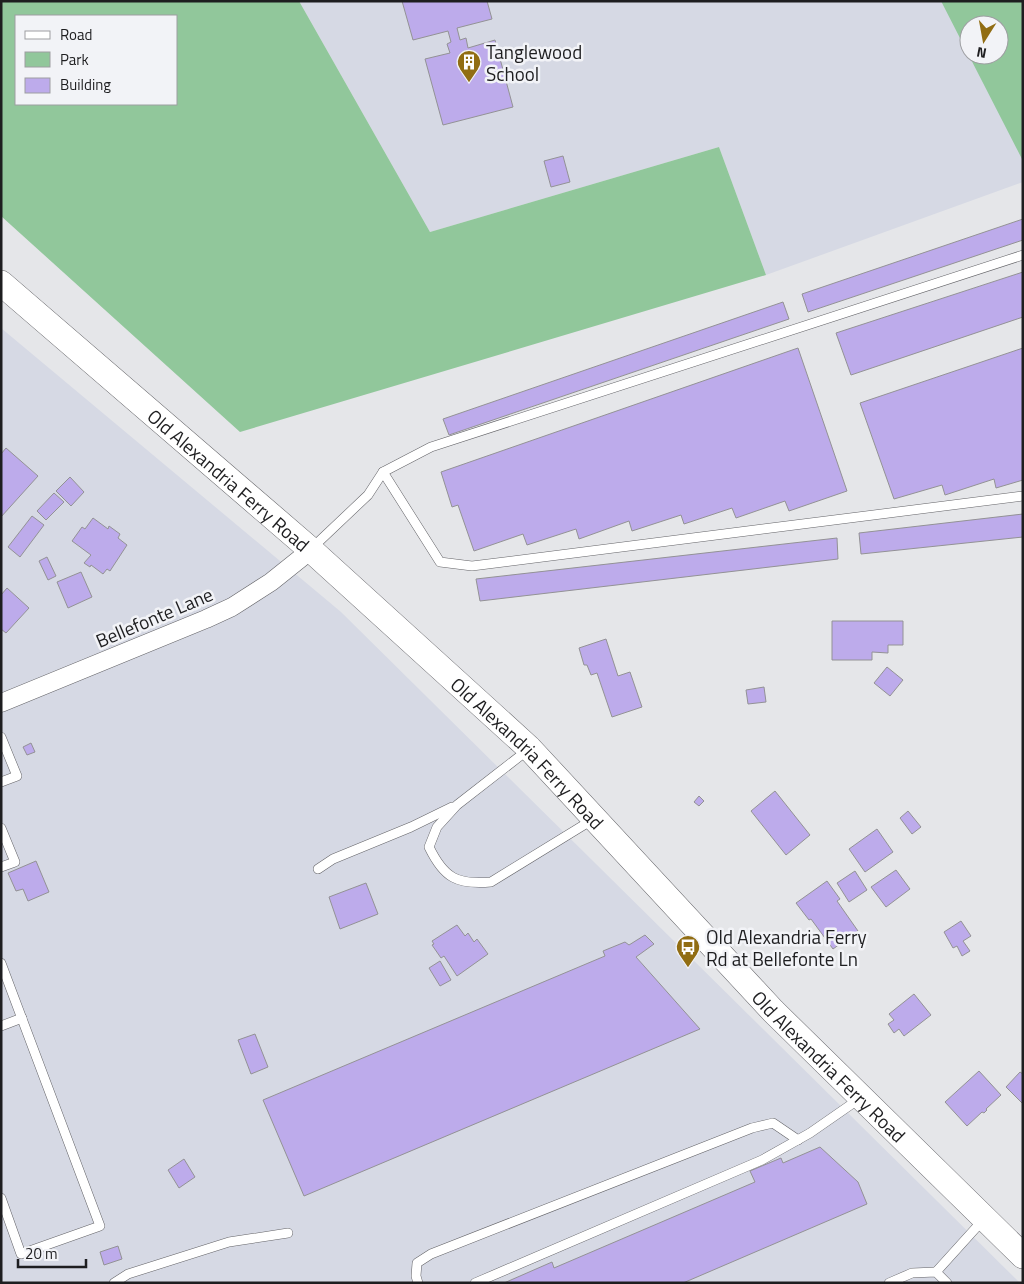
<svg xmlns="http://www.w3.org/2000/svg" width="1024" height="1284" viewBox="0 0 1024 1284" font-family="'Titillium Web',sans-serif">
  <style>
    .built { fill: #d6d9e4 }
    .green { fill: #91c79b; fill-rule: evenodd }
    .building { fill: #bdabeb; stroke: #939295 }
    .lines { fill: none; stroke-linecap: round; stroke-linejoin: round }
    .service-casing { stroke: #636367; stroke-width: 10 }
    .minor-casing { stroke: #636367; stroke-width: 19 }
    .secondary-casing { stroke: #636367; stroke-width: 26 }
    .service { stroke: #fff; stroke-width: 9 }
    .minor { stroke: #fff; stroke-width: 18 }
    .secondary { stroke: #fff; stroke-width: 25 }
    .labels { text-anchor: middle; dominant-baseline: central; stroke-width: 5; stroke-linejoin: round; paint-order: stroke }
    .poi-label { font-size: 19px; fill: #1e1e20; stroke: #f2f3f7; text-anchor: start }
    .street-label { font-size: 19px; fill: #1e1e20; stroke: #f2f3f7 }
  </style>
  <rect width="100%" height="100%" fill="#e5e6e9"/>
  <g class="built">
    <polygon points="299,1 963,1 969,25 969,55 1023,101 1023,182 766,275 719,147 430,232"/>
    <polygon points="1,328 341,612 1020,1283 1,1283"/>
  </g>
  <g class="green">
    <path d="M1,1h298l131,231 289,-85 47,128 -526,157 -239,-216zM16,16h160v88h-160z"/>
    <path d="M941,1h82v160zM969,25h30v30h-30z"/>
  </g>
  <g class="building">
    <polygon points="402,1 487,1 492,19 457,28 460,40 466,38 468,48 495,40 513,107 443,125 425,59 450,53 447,44 451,42 448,31 413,40"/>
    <polygon points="563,156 570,182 551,187 544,161"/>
    <polygon points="1023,219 1023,240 808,312 802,294"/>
    <polygon points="1023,272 1023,317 851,375 836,333"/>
    <polygon points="783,302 789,319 449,435 443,419"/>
    <polygon points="798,348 847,491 789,511 785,501 736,518 732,508 684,524 681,515 632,531 629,521 579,539 576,529 527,545 523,534 474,551 458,505 452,507 441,472"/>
    <polygon points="1023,348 1023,480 996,488 994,479 945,495 942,485 894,499 860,403"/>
    <polygon points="6,448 38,476 1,517 1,454"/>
    <polygon points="70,477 84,492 71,506 56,491"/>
    <polygon points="54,493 64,502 46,520 37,511"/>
    <polygon points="1023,514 1023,537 861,554 859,533"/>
    <polygon points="32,516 44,525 20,557 8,547"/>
    <polygon points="93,518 108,529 109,526 120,534 118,538 127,545 110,571 107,569 103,574 91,565 90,567 84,563 91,555 72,541 82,527 85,529"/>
    <polygon points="837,538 838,559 480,601 476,579"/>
    <polygon points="47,557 56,576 48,580 39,561"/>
    <polygon points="81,572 92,597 68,608 57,582"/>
    <polygon points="7,588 29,608 6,633 1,629 1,595"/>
    <polygon points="832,621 903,621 903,645 888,645 888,653 872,652 872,660 832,660"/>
    <polygon points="606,639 618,676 630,672 642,707 612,717 597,673 591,675 587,665 584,665 579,648"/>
    <polygon points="887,667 903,680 890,696 874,683"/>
    <polygon points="764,687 766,702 748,704 746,690"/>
    <polygon points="31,743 35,752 27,755 23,747"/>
    <polygon points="775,791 810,835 786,855 751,811"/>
    <polygon points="699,796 704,801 699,806 694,802"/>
    <polygon points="908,811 921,827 912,834 900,818"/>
    <polygon points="877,829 893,852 865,872 849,849"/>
    <polygon points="36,861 49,892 28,901 23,889 16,891 8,873"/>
    <polygon points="896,870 910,889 886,907 871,887"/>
    <polygon points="855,871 867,890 849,902 837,883"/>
    <polygon points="827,881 840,899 837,901 858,931 833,949 811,919 809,920 796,903"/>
    <polygon points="366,883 378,914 340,929 329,897"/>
    <polygon points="961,921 971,936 963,941 970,951 962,956 957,946 953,948 944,932"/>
    <polygon points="457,925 465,936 468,933 474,942 477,939 488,954 457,976 444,956 441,958 432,945 434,944 432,941"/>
    <polygon points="645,935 654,944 636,957 700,1029 304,1196 263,1100 605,956 603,951 625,942 629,945"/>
    <polygon points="440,961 451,980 440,986 429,968"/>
    <polygon points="914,994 931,1015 904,1036 899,1029 894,1033 888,1024 894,1020 889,1014"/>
    <polygon points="255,1034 268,1067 251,1074 238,1040"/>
    <polygon points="979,1071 1001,1095 986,1109 987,1110 984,1113 982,1112 967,1126 945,1102"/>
    <polygon points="1020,1072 1023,1074 1023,1104 1006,1087"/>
    <polygon points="820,1147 858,1182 867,1204 683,1283 504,1283 552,1262 554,1268 755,1182 750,1171 781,1158 783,1163"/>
    <polygon points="184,1159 195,1177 179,1188 168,1170"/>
    <polygon points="118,1246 122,1259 104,1265 100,1252"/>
  </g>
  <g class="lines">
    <g class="service-casing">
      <g id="service">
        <polyline points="383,472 440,562 472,566 1023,496"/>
        <polyline points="311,549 368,495 383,472 431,447 1023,255"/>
        <polyline points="1,737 17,776 1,782"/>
        <path d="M529,749l-72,56 -20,22 -8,20c15,31 28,38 62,35l101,-62"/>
        <polyline points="1,828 15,862 1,867"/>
        <polyline points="318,869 333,859 411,827 452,807"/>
        <polyline points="1,963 100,1226 21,1254 1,1198"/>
        <polyline points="1,1026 22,1018"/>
        <polyline points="936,1272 983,1220"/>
        <polyline points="114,1283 128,1274 229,1242 288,1233"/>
        <polyline points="418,1283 416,1276 417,1263 431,1254 752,1128 773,1123 798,1140"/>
        <polyline points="475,1283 762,1160 810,1133 859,1099"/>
        <polyline points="889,1283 912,1273 936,1272 947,1283"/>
      </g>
    </g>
    <g class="minor-casing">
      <polyline id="minor" points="1,703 206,619 232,607 271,582 311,550"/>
    </g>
    <g class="secondary-casing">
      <g id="secondary">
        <path id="s1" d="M1,283l310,267 218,198 244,263 250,245"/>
      </g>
    </g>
    <use href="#service" class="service"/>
    <use href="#minor" class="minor"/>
    <use href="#secondary" class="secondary"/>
  </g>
  <defs>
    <g id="building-pin" transform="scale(1.25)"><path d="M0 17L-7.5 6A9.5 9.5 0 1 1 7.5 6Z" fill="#916d13" stroke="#f2f3f7"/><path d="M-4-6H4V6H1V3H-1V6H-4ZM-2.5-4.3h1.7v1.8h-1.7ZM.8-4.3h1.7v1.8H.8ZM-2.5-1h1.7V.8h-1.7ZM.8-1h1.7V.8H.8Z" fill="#fff"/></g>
    <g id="bus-pin" transform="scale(1.25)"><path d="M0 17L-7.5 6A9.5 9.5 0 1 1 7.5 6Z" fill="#916d13" stroke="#f2f3f7"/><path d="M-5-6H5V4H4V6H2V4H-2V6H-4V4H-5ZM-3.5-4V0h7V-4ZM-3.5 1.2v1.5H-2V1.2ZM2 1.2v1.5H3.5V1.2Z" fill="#fff"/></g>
  </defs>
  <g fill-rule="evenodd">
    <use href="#building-pin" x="469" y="62"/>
    <use href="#bus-pin" x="688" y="947"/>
  </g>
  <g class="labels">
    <g class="poi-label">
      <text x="486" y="51">Tanglewood<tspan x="486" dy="22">School</tspan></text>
      <text x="706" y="936">Old Alexandria Ferry<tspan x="706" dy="22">Rd at Bellefonte Ln</tspan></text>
    </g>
    <g class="street-label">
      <text stroke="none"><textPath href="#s1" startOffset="301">Old Alexandria Ferry Road</textPath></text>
      <text transform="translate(154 617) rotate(-23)">Bellefonte Lane</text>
      <text stroke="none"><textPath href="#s1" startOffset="706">Old Alexandria Ferry Road</textPath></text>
      <text stroke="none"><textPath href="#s1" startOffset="1141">Old Alexandria Ferry Road</textPath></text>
    </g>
  </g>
  <rect width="1024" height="1284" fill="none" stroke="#1e1e20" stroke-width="5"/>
  <rect x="15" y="15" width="162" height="90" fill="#f2f3f7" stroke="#9d9ea1"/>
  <rect x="25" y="31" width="25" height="8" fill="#ffffff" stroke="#9d9ea1"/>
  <text x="60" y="40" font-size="15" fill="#1e1e20">Road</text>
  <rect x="25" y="52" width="25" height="15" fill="#91c79b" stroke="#9d9ea1"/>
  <text x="60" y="65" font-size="15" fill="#1e1e20">Park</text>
  <rect x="25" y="78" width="25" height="15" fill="#bdabeb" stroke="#9d9ea1"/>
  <text x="60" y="90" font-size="15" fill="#1e1e20">Building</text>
  <g transform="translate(984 40) rotate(191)"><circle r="24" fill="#f2f3f7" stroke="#9d9ea1"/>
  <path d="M0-4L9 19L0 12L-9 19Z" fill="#916d13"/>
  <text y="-8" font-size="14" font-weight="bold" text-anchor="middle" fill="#1e1e20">N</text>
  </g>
  <path d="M18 1259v8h68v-8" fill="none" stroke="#1e1e20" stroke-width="2.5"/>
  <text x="25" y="1259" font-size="15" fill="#1e1e20" stroke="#f2f3f7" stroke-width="4" paint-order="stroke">20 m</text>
</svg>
